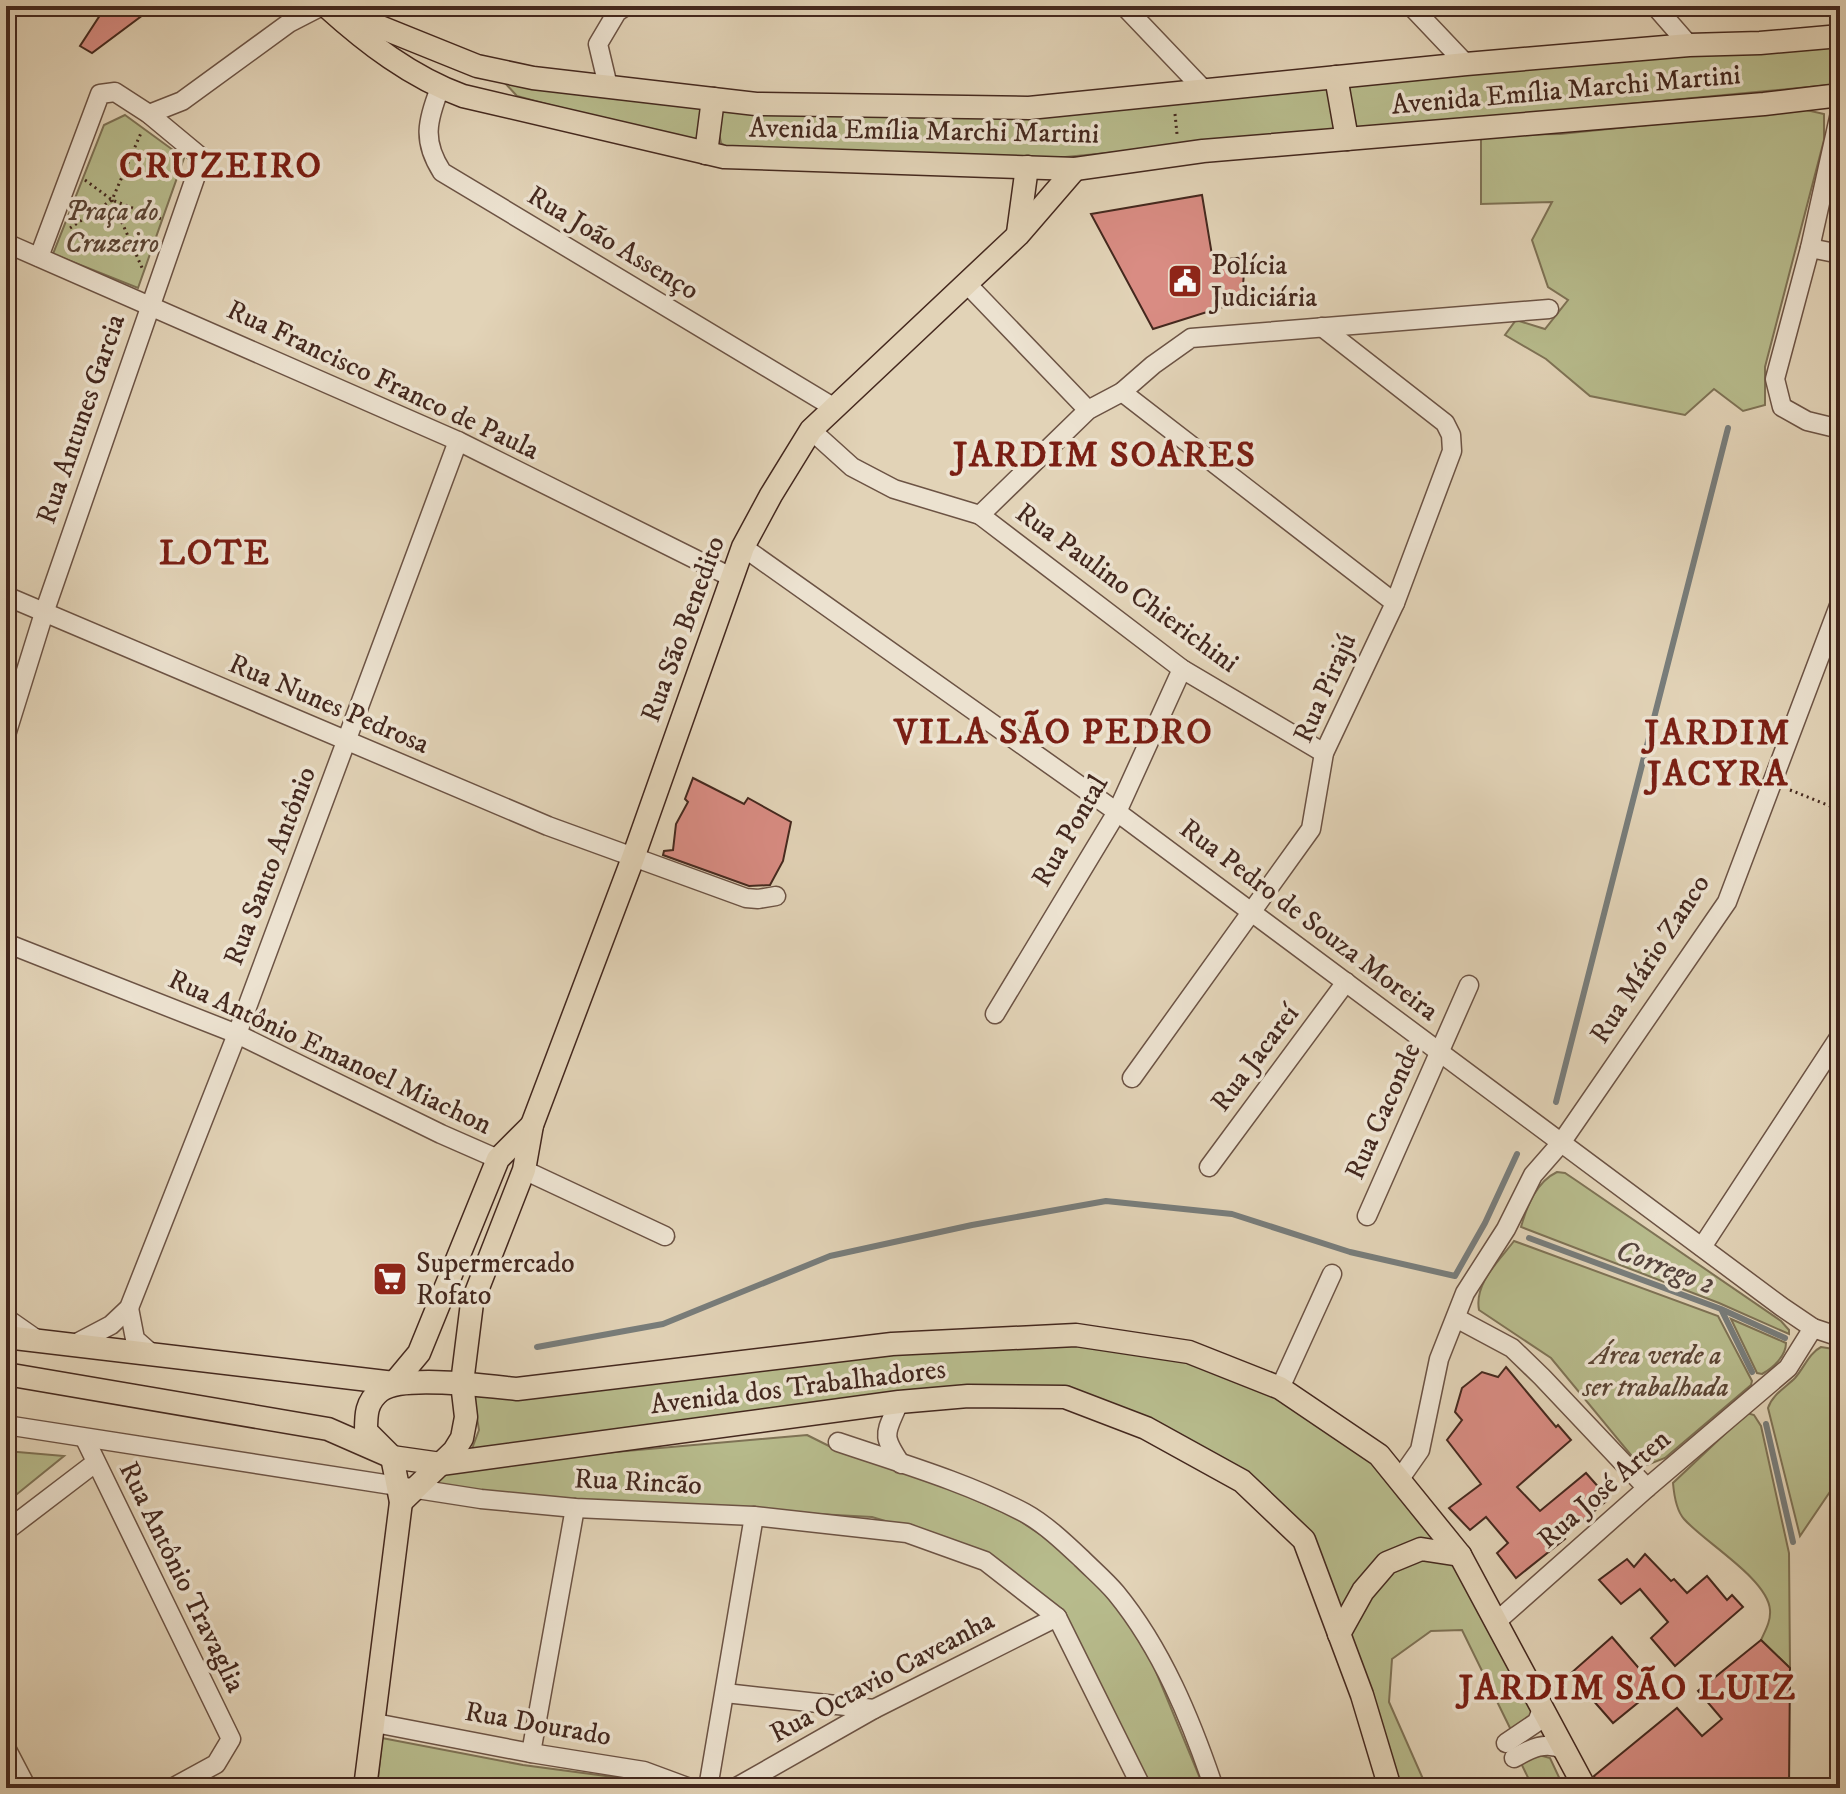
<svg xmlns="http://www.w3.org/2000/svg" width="1846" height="1794" viewBox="0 0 1846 1794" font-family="'IM FELL DW Pica',serif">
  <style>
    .green { fill: #b7bb8c; stroke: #7e7255; stroke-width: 2 }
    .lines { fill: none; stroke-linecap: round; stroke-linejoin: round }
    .stream { stroke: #787d7b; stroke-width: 6 }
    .building { fill: #d98c83; stroke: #44281e; stroke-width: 2 }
    .minor-casing { stroke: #6c5344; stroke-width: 21 }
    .major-casing { stroke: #44281e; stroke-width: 25 }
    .path { stroke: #44281e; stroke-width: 3; stroke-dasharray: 2 4; stroke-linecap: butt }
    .minor { stroke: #ece2d0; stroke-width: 18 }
    .major { stroke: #e2d3b7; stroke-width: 22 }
    .labels { text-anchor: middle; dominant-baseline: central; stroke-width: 7; stroke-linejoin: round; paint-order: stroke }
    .street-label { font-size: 28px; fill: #44281e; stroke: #ece2d0 }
    .park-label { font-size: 28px; font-style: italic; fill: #5b4534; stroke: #ece2d0 }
    .poi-label { font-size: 28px; fill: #44281e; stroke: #ece2d0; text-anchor: start }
    .water-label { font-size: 30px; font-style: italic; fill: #55443d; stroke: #ece2d0 }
    .district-label { font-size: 36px; font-weight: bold; letter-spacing: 2px; fill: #7a1f14; stroke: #ece2d0 }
  </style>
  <rect width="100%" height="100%" fill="#e2d3b7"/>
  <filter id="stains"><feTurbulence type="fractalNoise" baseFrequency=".0025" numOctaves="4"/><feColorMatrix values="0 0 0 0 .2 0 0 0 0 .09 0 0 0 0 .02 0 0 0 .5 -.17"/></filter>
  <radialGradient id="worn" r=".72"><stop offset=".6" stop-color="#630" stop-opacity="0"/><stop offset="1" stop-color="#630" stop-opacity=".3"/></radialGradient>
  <g class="green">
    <polygon points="1840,44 1840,84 1355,130 1343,84 1564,64"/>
    <polygon points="504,82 705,105 698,146 517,96"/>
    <polygon points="1329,85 1338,131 1055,158 732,150 721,143 716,118 719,106 787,111"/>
    <polygon points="1802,109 1824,114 1824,140 1765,367 1765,405 1743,411 1714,389 1685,415 1590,396 1546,359 1505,335 1516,320 1545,329 1568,300 1548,287 1532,240 1552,202 1481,204 1481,135 1560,134"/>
    <polygon points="125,115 184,158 138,288 53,254 104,125"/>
    <path d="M1557,1172l8,1 12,8 204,140 8,9v4l-70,-31 -198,-76c6,-21 15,-45 36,-55z"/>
    <path d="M1514,1241l204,75 34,65 -1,4 -86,73 -18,7 -12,-5 -84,-102 -72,-48c-5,-27 20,-49 35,-69z"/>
    <path d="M1731,1319l55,24c0,13 -13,25 -24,31l-5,-1z"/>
    <polygon points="1077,1342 1188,1360 1278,1394 1355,1446 1387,1475 1444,1544 1415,1541 1344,1615 1257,1484 1029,1387 470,1454 479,1430 473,1394 886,1352"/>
    <path d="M1821,1347l19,3v127l-40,59 -32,-128c4,-13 18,-21 27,-30 9,-10 14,-25 26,-31z"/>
    <path d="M1747,1413l7,2 7,11 28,127 1,115 -29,-28c4,-9 10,-19 9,-30 -2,-31 -66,-68 -86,-91 -8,-9 -10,-24 -11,-36z"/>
    <polygon points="807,1435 833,1448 933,1481 1014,1517 1062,1549 1101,1588 1145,1645 1204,1788 1146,1788 1068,1619 959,1543 872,1517 556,1500 428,1484 447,1467"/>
    <polygon points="6,1451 64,1456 6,1503"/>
    <polygon points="1427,1556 1455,1558 1536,1708 1522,1729 1510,1728 1462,1630 1431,1631 1392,1659 1389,1702 1427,1788 1398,1788 1345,1634 1372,1590 1401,1562"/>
    <polygon points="382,1738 523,1765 636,1780 651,1788 377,1788"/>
    <polygon points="1539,1755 1550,1758 1564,1788 1533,1788 1520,1761"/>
  </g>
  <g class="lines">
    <g class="stream">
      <polyline points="1556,1102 1728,428"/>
      <polyline points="1529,1238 1721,1309 1785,1338"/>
      <polyline points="1722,1311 1752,1372"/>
      <polyline points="537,1347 663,1324 830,1256 972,1225 1106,1201 1232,1214 1350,1252 1455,1276 1485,1223 1517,1154"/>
      <polyline points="1766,1424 1793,1542"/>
    </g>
  </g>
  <g class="building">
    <polygon points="106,6 155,6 92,53 80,46"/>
    <polygon points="1202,195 1213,261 1245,257 1242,301 1153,329 1091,214"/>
    <polygon points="693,778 744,804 748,798 791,822 783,861 770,885 749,886 663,855 664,851 673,850 676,824 688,802 685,799"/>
    <polygon points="1506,1367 1556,1427 1558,1425 1571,1440 1517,1487 1540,1511 1586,1473 1609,1499 1563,1537 1565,1539 1516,1578 1497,1553 1508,1543 1486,1517 1470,1530 1449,1508 1481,1484 1447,1440 1462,1420 1455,1412 1462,1388 1482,1372 1498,1377"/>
    <polygon points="1645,1554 1671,1581 1674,1579 1687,1593 1707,1576 1727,1600 1732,1595 1743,1607 1675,1666 1651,1638 1668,1622 1640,1589 1621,1604 1599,1580 1627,1559 1634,1567"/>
    <polygon points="1612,1637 1656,1688 1613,1723 1570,1674"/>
    <polygon points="1761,1640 1790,1668 1789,1788 1599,1788 1594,1776 1677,1708 1702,1736 1722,1719 1698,1691"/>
  </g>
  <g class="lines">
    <g class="minor-casing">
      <g id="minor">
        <polyline points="1124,6 1205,91"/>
        <polyline points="1411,6 1466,64"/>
        <polyline points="1655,6 1689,45"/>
        <polyline points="608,86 598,44 617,12 626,6"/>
        <path d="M440,88c-13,33 -18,53 2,84l391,235"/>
        <polyline points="1840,113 1810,248 1775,379 1782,407 1807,421 1840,429"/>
        <polyline points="149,114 182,101 289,23 322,6"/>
        <polyline points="6,243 458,441 733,578"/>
        <polyline points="1810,248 1840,254"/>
        <polyline points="967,284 1088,410"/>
        <polyline points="1122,392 1395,603"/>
        <polyline points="811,430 852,467 894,489 980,515 1088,410 1122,392 1153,365 1191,338 1549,309"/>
        <polyline points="980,515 1182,669 1324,753"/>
        <polyline points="743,547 1117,812 1782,1307 1813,1328 1840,1337"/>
        <polyline points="6,596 548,826 746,898 758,899 776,896"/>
        <polyline points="6,735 44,613 202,158 149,114 115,92 100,94 39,257"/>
        <polyline points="6,943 237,1034 441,1134 498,1159"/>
        <polyline points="995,1014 1117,812 1182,669"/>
        <polyline points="1132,1078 1311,829 1324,753 1395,603 1452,451 1451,435 1445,423 1322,327"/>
        <polyline points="1209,1167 1346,982"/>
        <polyline points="524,1170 665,1236"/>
        <polyline points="1367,1216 1469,985"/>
        <polyline points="1702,1247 1840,1036"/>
        <polyline points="129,1308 135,1339 152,1354"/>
        <polyline points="6,1318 39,1341"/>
        <polyline points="1456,1318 1512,1348 1542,1377 1647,1488"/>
        <polyline points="73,1345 111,1325 129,1308 237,1034 458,441"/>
        <polyline points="1280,1388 1332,1274"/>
        <path d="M899,1402c-13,32 -19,31 2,62"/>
        <polyline points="6,1425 481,1499 575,1508 754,1516 907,1533 985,1561 1057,1617 1142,1788"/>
        <polyline points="85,1439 231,1739 216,1764 172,1788"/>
        <path d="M838,1442c62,21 128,40 187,71 20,11 40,30 57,46 11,11 24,22 34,34 46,56 75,127 98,195"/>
        <polyline points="1399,1480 1420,1450 1439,1359 1465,1293 1506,1229 1533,1175 1561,1143 1727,902 1840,603"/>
        <polyline points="6,1531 95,1463"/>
        <polyline points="1496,1622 1647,1488 1788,1368 1813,1328"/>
        <polyline points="725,1693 874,1709"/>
        <polyline points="375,1723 531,1753 644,1771 690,1788"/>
        <polyline points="1506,1743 1537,1722 1542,1709"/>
        <polyline points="6,1748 27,1788"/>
        <polyline points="531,1753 575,1508"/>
        <path d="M1514,1758c16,-9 32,-18 50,-8"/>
        <polyline points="708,1788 754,1516"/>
        <polyline points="735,1788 874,1709 1057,1617"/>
      </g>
    </g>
    <g class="major-casing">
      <g id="major">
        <path d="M326,6c41,37 85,71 137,90l261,61 351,12 128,-18 561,-47 76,-9"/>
        <polyline points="338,10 477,66 533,78 756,104 1029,108 1466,64 1689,45 1760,43 1840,36"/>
        <polyline points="1336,77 1347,139"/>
        <polyline points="706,153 713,99"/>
        <polyline points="1018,233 1027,167"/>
        <polyline points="6,1337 394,1383"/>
        <polyline points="6,1374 328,1429 392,1457 441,1464 899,1402 968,1396 1065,1397 1146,1428 1242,1481 1304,1540 1362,1695 1390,1788"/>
        <polyline points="394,1383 419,1353 498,1159 532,1125"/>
        <polyline points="401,1502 454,1451 462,1438 466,1417 462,1383 472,1303 524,1170 532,1125 633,858 743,547 771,495 811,430 1018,235 1075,169"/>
        <polyline points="1339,1634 1363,1591 1387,1563 1421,1549 1460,1555"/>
        <path d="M365,1788l36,-286 -9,-45 -26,-26c0,-16 0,-29 14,-40 21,-17 108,-5 137,-2l375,-45 184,-9 113,17 91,36 99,67 81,100 125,233"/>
      </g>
    </g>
    <g class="path">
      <polyline points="1175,114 1177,134"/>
      <polyline points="85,180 112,200 164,220"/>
      <polyline points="112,200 143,270"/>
      <polyline points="70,228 112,200 141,133"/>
      <polyline points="1790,790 1840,810"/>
    </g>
    <use href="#minor" class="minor"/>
    <use href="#major" class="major"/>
  </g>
  <defs>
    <g id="civic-square" transform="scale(1.8)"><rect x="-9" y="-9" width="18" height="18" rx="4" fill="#8f2418" stroke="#ece2d0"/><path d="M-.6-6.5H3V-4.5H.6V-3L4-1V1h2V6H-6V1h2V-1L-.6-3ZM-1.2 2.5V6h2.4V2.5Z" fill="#fff"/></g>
    <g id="supermarket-square" transform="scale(1.8)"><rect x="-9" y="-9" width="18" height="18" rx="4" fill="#8f2418" stroke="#ece2d0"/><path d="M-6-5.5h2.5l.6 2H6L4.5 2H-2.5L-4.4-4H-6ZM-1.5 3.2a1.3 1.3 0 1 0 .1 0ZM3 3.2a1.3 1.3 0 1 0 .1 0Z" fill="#fff"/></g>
  </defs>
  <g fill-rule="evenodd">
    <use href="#civic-square" x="1185" y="281"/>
    <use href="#supermarket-square" x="390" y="1279"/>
  </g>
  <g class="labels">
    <g class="street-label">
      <text transform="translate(1566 90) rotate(-5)">Avenida Emília Marchi Martini</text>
      <text transform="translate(924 131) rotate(1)">Avenida Emília Marchi Martini</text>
      <text transform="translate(613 243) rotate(31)">Rua João Assenço</text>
      <text transform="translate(383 380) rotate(25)">Rua Francisco Franco de Paula</text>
      <text transform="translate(81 419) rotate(-71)">Rua Antunes Garcia</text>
      <text transform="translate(1127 588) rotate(36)">Rua Paulino Chierichini</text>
      <text transform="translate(683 629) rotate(-70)">Rua São Benedito</text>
      <text transform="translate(1325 688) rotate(-66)">Rua Pirajú</text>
      <text transform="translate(329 704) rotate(23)">Rua Nunes Pedrosa</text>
      <text transform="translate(1070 831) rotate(-60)">Rua Pontal</text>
      <text transform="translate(270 866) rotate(-69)">Rua Santo Antônio</text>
      <text transform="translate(1309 920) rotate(37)">Rua Pedro de Souza Moreira</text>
      <text transform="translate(1650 959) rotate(-57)">Rua Mário Zanco</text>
      <text transform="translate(330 1052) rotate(25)">Rua Antônio Emanoel Miachon</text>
      <text transform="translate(1255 1058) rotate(-53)">Rua Jacareí</text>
      <text transform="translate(1383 1111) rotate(-66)">Rua Caconde</text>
      <text transform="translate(798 1387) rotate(-7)">Avenida dos Trabalhadores</text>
      <text transform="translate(638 1482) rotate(3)">Rua Rincão</text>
      <text transform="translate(1604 1489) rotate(-41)">Rua José Arten</text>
      <text transform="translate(182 1577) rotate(64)">Rua Antônio Travaglia</text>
      <text transform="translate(882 1677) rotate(-28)">Rua Octavio Caveanha</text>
      <text transform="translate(538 1724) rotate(10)">Rua Dourado</text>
    </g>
    <g class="park-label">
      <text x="112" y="211">Praça do<tspan x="112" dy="32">Cruzeiro</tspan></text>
      <text x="1656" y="1355">Área verde a<tspan x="1656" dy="32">ser trabalhada</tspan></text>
    </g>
    <g class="poi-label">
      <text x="1211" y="265">Polícia<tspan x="1211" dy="32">Judiciária</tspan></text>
      <text x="416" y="1263">Supermercado<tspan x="416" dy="32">Rofato</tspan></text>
    </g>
    <g class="water-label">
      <text transform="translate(1665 1268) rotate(21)">Corrego 2</text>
    </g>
    <g class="district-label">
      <text x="221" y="166">CRUZEIRO</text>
      <text x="1105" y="455">JARDIM SOARES</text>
      <text x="215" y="553">LOTE</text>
      <text x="1054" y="732">VILA SÃO PEDRO</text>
      <text x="1718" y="733">JARDIM<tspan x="1718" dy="41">JACYRA</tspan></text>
      <text x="1628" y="1688">JARDIM SÃO LUIZ</text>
    </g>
  </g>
  <rect width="1846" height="1794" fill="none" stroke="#e2d3b7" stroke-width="32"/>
  <rect x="8" y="8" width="1830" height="1778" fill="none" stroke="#44281e" stroke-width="4"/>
  <rect x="16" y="16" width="1814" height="1762" fill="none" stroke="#44281e" stroke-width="2"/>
  <rect width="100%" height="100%" filter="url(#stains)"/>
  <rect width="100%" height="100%" fill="url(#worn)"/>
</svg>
